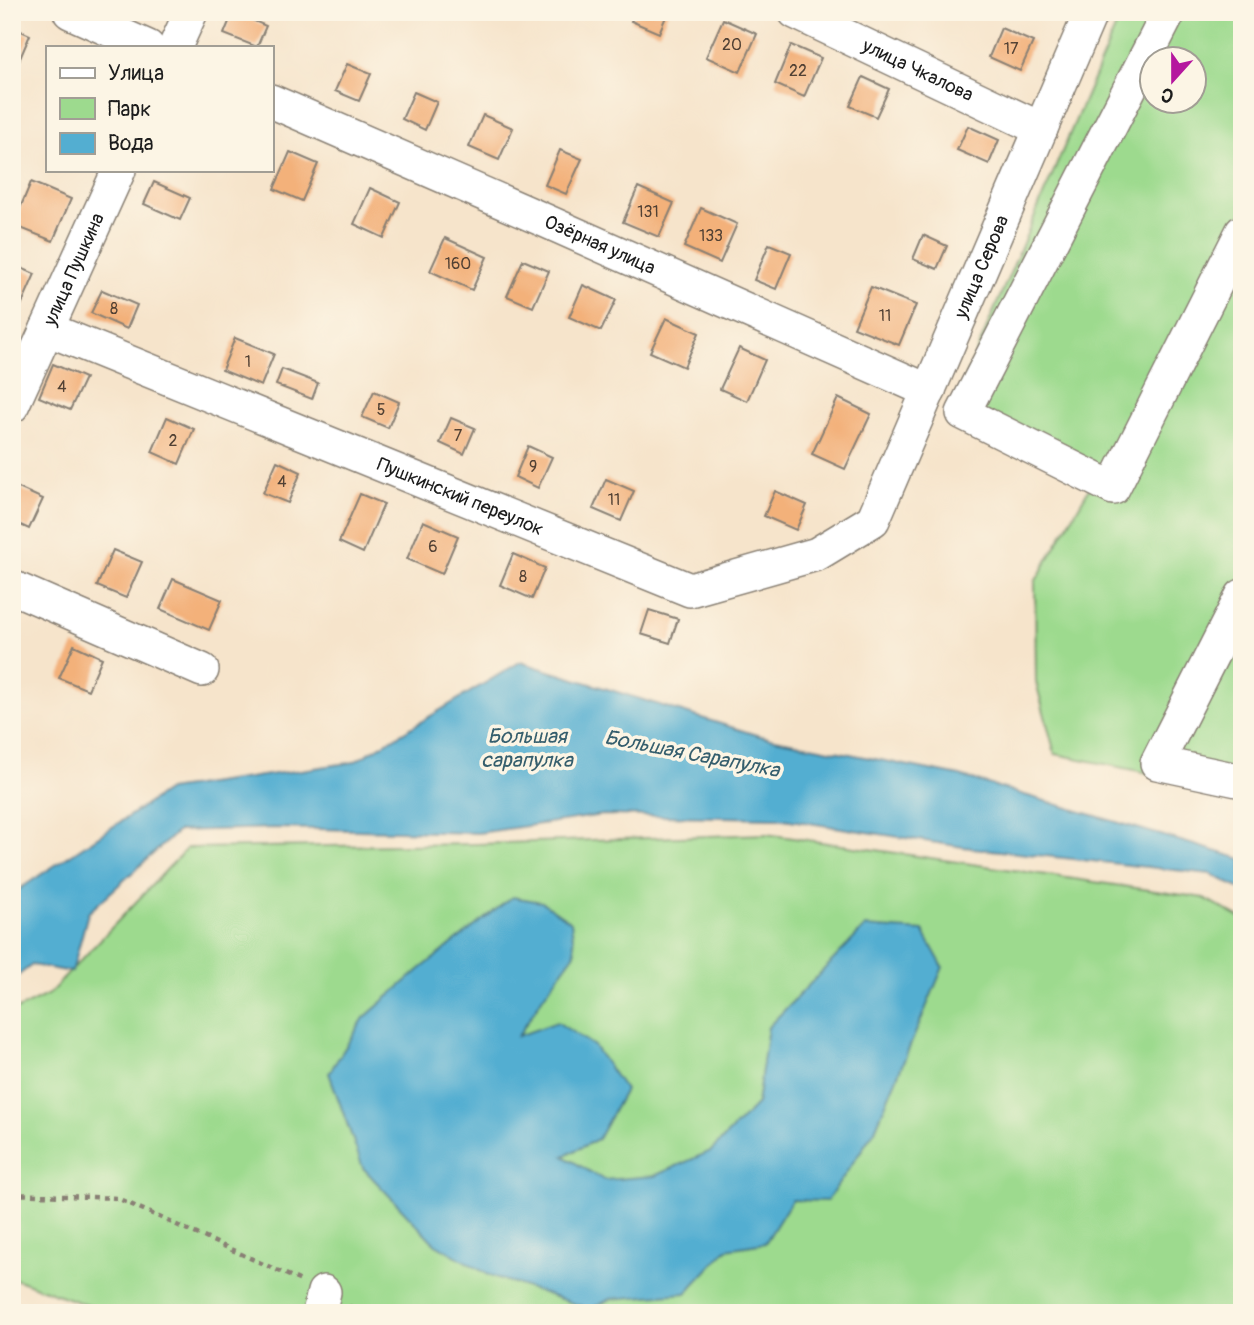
<svg xmlns="http://www.w3.org/2000/svg" width="1254" height="1325" viewBox="0 0 1254 1325" font-family="Pangolin,sans-serif">
  <style>
    .green { fill: #9dda8e; stroke: #5c7b55; stroke-width: 2; fill-rule: evenodd }
    .water { fill: #53aed1; stroke: #386576; stroke-width: 2 }
    .building { fill: #f3b17a }
    .lines { fill: none; stroke-linecap: round; stroke-linejoin: round }
    .minor-casing { stroke: #898074; stroke-width: 36 }
    .path { stroke: #898074; stroke-width: 4.5; stroke-dasharray: 5 5; stroke-linecap: butt }
    .minor { stroke: #fff; stroke-width: 33 }
    .labels { text-anchor: middle; dominant-baseline: central; stroke-width: 7; stroke-linejoin: round; paint-order: stroke }
    .number-label { font-size: 16px; fill: #524134 }
    .street-label { font-size: 19px; fill: #1c1c1c; stroke: #fcf5e5 }
    .water-label { font-size: 21px; font-style: italic; fill: #355e6d; stroke: #fcf5e5 }
  </style>
  <rect width="100%" height="100%" fill="#fcf5e5"/>
  <filter id="ink" filterUnits="userSpaceOnUse"><feTurbulence type="fractalNoise" baseFrequency=".0143" numOctaves="2"/><feDisplacementMap in="SourceGraphic" scale="14" xChannelSelector="R" yChannelSelector="G"/><feConvolveMatrix kernelMatrix="1 2 1 2 8 2 1 2 1" color-interpolation-filters="sRGB"/></filter>
  <filter id="wash" filterUnits="userSpaceOnUse"><feTurbulence type="fractalNoise" baseFrequency=".00686" numOctaves="4" result="noise"/><feDisplacementMap in="SourceGraphic" scale="28" xChannelSelector="R" yChannelSelector="G"/><feGaussianBlur stdDeviation="1.57" result="paint"/><feColorMatrix in="noise" values="0 0 0 0 0 0 0 0 0 0 0 0 0 0 0 0 0 1.4 0 .05"/><feComposite in="paint" operator="in"/></filter>
  <g filter="url(#wash)">
    <rect width="100%" height="100%" fill="#f6e4cb"/>
    <g class="green">
      <path d="M1122,12h120v780l-187,-38 -19,-72 -1,-100 63,-109 -141,-76zM1152,60h42v42h-42z"/>
      <polygon points="766,834 1204,898 1242,919 1242,1313 109,1313 12,1278 12,1012 49,994 187,848 477,844"/>
    </g>
    <g class="water">
      <polygon points="520,662 760,736 960,776 1242,859 1242,890 1211,874 963,847 777,818 603,815 478,833 275,828 178,831 88,913 72,972 32,965 12,980 12,894 168,790 354,762"/>
      <polygon points="512,897 542,902 571,922 575,953 543,997 518,1036 557,1022 594,1046 625,1090 598,1139 564,1156 604,1180 654,1176 711,1151 757,1104 768,1027 865,927 923,931 943,967 875,1130 827,1201 792,1200 765,1243 727,1249 686,1293 611,1299 590,1309 489,1275 434,1243 363,1168 329,1073 364,1018 419,970"/>
    </g>
    <g id="blocks">
      <g class="building">
        <polygon points="233,12 266,26 257,47 224,34"/>
        <polygon points="635,12 668,12 659,33 631,21"/>
        <polygon points="723,19 757,34 740,72 706,57"/>
        <polygon points="12,27 30,35 12,77"/>
        <polygon points="1001,28 1033,42 1020,71 989,57"/>
        <polygon points="791,45 821,58 804,97 775,84"/>
        <polygon points="347,64 371,74 359,101 335,91"/>
        <polygon points="863,77 889,89 876,117 850,106"/>
        <polygon points="414,92 437,102 425,130 402,119"/>
        <polygon points="483,115 513,128 499,160 469,147"/>
        <polygon points="968,126 999,140 989,164 957,150"/>
        <polygon points="560,150 582,159 566,194 545,185"/>
        <polygon points="290,152 318,164 302,201 274,189"/>
        <polygon points="31,182 71,199 53,241 13,225"/>
        <polygon points="154,182 190,198 180,220 144,204"/>
        <polygon points="638,187 674,203 659,237 623,222"/>
        <polygon points="370,188 400,202 384,238 354,224"/>
        <polygon points="701,208 737,224 720,263 684,247"/>
        <polygon points="923,235 947,246 937,269 913,259"/>
        <polygon points="445,238 487,257 472,290 430,271"/>
        <polygon points="769,244 791,253 776,289 754,280"/>
        <polygon points="523,260 549,271 533,307 507,296"/>
        <polygon points="12,264 35,274 20,308 12,305"/>
        <polygon points="583,285 616,300 601,331 569,317"/>
        <polygon points="871,287 916,305 899,345 854,327"/>
        <polygon points="102,290 137,305 127,329 91,313"/>
        <polygon points="666,318 699,333 684,367 650,352"/>
        <polygon points="235,338 274,354 261,386 222,370"/>
        <polygon points="739,348 765,360 747,401 720,389"/>
        <polygon points="53,364 85,378 70,410 39,397"/>
        <polygon points="282,369 318,383 312,399 276,385"/>
        <polygon points="374,391 399,402 388,428 362,417"/>
        <polygon points="838,398 871,414 845,469 812,454"/>
        <polygon points="167,417 194,429 179,464 152,452"/>
        <polygon points="451,418 475,428 464,454 440,443"/>
        <polygon points="528,446 552,457 538,488 515,477"/>
        <polygon points="277,461 301,472 288,503 263,493"/>
        <polygon points="606,479 634,491 621,521 593,509"/>
        <polygon points="12,485 43,499 29,529 12,521"/>
        <polygon points="775,491 807,505 796,530 764,516"/>
        <polygon points="360,494 384,504 363,553 339,542"/>
        <polygon points="423,521 458,536 442,574 407,559"/>
        <polygon points="113,550 142,562 126,598 97,586"/>
        <polygon points="513,554 545,568 532,599 500,585"/>
        <polygon points="173,579 222,600 209,630 160,609"/>
        <polygon points="649,610 678,619 670,643 641,634"/>
        <polygon points="74,645 102,658 88,690 59,678"/>
      </g>
    </g>
  </g>
  <g filter="url(#ink)">
    <use href="#blocks" fill-opacity="0" stroke="#898074" stroke-width="2"/>
    <g class="lines">
      <g class="minor-casing">
        <g id="minor">
          <polyline points="70,12 148,47"/>
          <path id="s1" d="M795,12l246,117"/>
          <polyline points="1169,12 963,413 1113,488 1242,232"/>
          <polyline points="175,47 191,12"/>
          <path id="s2" d="M271,101l275,120 383,170"/>
          <path id="s3" d="M47,329l643,261 127,-36 56,-34 218,-508"/>
          <path id="s4" d="M12,406l107,-236"/>
          <polyline points="12,587 202,670"/>
          <polyline points="1242,596 1157,763 1242,781"/>
          <polyline points="319,1313 324,1292"/>
        </g>
      </g>
      <g class="path">
        <polyline points="12,1194 117,1198 301,1281"/>
        <polyline points="349,1306 362,1313"/>
      </g>
      <use href="#minor" class="minor"/>
    </g>
  </g>
  <g class="labels">
    <g class="number-label">
      <text x="732" y="45">20</text>
      <text x="1011" y="49">17</text>
      <text x="798" y="71">22</text>
      <text x="648" y="212">131</text>
      <text x="711" y="236">133</text>
      <text x="458" y="264">160</text>
      <text x="114" y="309">8</text>
      <text x="885" y="316">11</text>
      <text x="248" y="362">1</text>
      <text x="62" y="387">4</text>
      <text x="381" y="410">5</text>
      <text x="458" y="436">7</text>
      <text x="173" y="441">2</text>
      <text x="533" y="467">9</text>
      <text x="282" y="482">4</text>
      <text x="614" y="500">11</text>
      <text x="433" y="547">6</text>
      <text x="523" y="577">8</text>
    </g>
    <g class="street-label">
      <text stroke="none"><textPath href="#s1" startOffset="136">улица Чкалова</textPath></text>
      <text stroke="none"><textPath href="#s2" startOffset="359">Озёрная улица</textPath></text>
      <text stroke="none"><textPath href="#s3" startOffset="1167">улица Серова</textPath></text>
      <text stroke="none"><textPath href="#s4" startOffset="150">улица Пушкина</textPath></text>
      <text stroke="none"><textPath href="#s3" startOffset="446">Пушкинский переулок</textPath></text>
    </g>
    <g class="water-label">
      <text x="527" y="736">Большая<tspan x="527" dy="24">сарапулка</tspan></text>
      <text transform="translate(692 754) rotate(11)">Большая Сарапулка</text>
    </g>
  </g>
  <rect width="1254" height="1325" fill="none" stroke="#fcf5e5" stroke-width="42"/>
  <rect x="46" y="46" width="228" height="126" fill="#fcf5e5" stroke="#a29e95" stroke-width="2"/>
  <rect x="60" y="68" width="35" height="10" fill="#ffffff" stroke="#a29e95" stroke-width="2"/>
  <text x="108" y="80" font-size="21" fill="#1c1c1c">Улица</text>
  <rect x="60" y="98" width="35" height="21" fill="#9dda8e" stroke="#a29e95" stroke-width="2"/>
  <text x="108" y="116" font-size="21" fill="#1c1c1c">Парк</text>
  <rect x="60" y="133" width="35" height="21" fill="#53aed1" stroke="#a29e95" stroke-width="2"/>
  <text x="108" y="150" font-size="21" fill="#1c1c1c">Вода</text>
  <g transform="translate(1173 80) rotate(201)"><circle r="33" fill="#fcf5e5" stroke="#a29e95" stroke-width="2"/>
  <path d="M0-5L12 26L0 18L-12 26Z" fill="#b5179e"/>
  <text y="-10" font-size="19" font-weight="bold" text-anchor="middle" fill="#1c1c1c">С</text>
  </g>
</svg>
